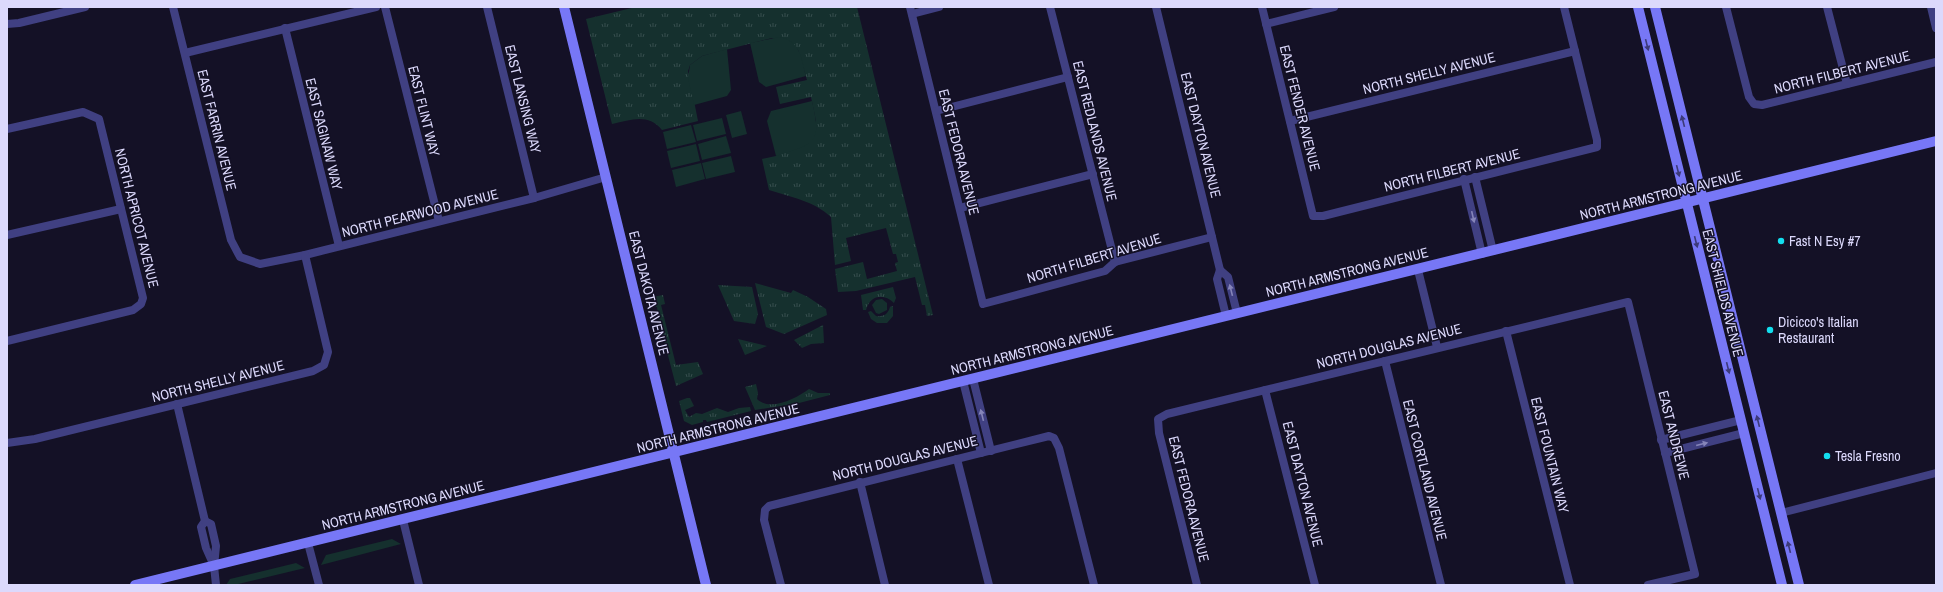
<svg xmlns="http://www.w3.org/2000/svg" width="1943" height="592" viewBox="0 0 1943 592" font-family="'Archivo Narrow',sans-serif">
  <style>
    .grass { fill: url(#grass-tufts) }
    .park { fill: #15302e }
    .lines { fill: none; stroke-linecap: round; stroke-linejoin: round }
    .street { stroke: #404082; stroke-width: 8 }
    .secondary { stroke: #7777f6; stroke-width: 10 }
    .oneway { fill: #3c3a79 }
    .oneway2 { fill: #8685b9 }
    .poi-dot { fill: #13dfef; stroke: #141126; stroke-width: 1.5 }
    .labels { text-anchor: middle; dominant-baseline: central; stroke-width: 3; stroke-linejoin: round; paint-order: stroke }
    .street-label { font-size: 14px; fill: #dcd9fc; stroke: #141126 }
    .poi-label { font-size: 14px; fill: #dcd9fc; stroke: #141126; text-anchor: start }
  </style>
  <defs>
    <pattern id="grass-tufts" width="24" height="20" patternUnits="userSpaceOnUse"><rect width="24" height="20" fill="#15302e"/><path d="M3 7l-1-3M5 7V3M7 7l1-3M15 17l-1-3M17 17v-4M19 17l1-3" fill="none" stroke="#364d4d"/></pattern>
  </defs>
  <rect width="100%" height="100%" fill="#141126"/>
  <g class="grass">
    <path d="M636,7h221l76,308 -6,1 -2,-11h-3l-7,-28 -59,14 -18,1 -3,-23 28,-7 4,17 30,-8 -2,-8 3,-1 -2,-8h-3l-7,-26 -40,10 5,23 -16,4 -4,-48c-17,-16 -40,-20 -62,-27l-7,-31 14,-3 40,-35 -5,-24 -31,7 -4,-17 31,-7 -9,-30 -26,-12 -70,18 -12,9 -2,6 10,50 -36,9c-14,-17 -31,-10 -50,-6l-26,-105z"/>
    <polygon points="755,283 791,293 793,290 808,297 826,309 827,315 784,334 766,327"/>
    <polygon points="718,285 752,287 758,314 755,324 734,321"/>
    <path d="M893,287l3,11 -2,5c-10,-10 -24,-8 -28,7h-3l-2,-15z"/>
    <polygon points="663,295 665,304 661,305 676,365 698,362 703,374 676,386 659,321 657,307 656,307 653,297"/>
    <path d="M893,306v10l-6,7h-10l-6,-4 -3,-7 3,-1 5,5c8,1 12,-2 14,-9z"/>
    <polygon points="823,325 824,343 811,344 802,348 794,340"/>
    <polygon points="738,339 767,346 745,355"/>
    <path d="M756,384l2,9 -1,6c13,13 40,-1 52,-10l9,4h12v2l-31,8 -44,7 -10,-23z"/>
    <polygon points="687,398 690,398 694,406 685,410 689,417 696,413 702,414 717,408 728,412 739,408 750,407 751,411 707,422 706,420 703,420 703,422 692,425 684,421 679,401"/>
  </g>
  <g class="park">
    <path d="M780,37c21,5 21,21 26,39l-40,11 -7,-5 -9,-39z"/>
    <polygon points="727,49 731,90 727,96 694,105 688,78 690,65 702,56"/>
    <path d="M812,101c10,43 4,42 -36,55l-9,-35 4,-10z"/>
    <polygon points="741,111 747,134 732,138 726,115"/>
    <polygon points="722,118 726,134 697,141 693,125"/>
    <polygon points="691,125 696,142 667,149 663,132"/>
    <polygon points="726,136 731,153 702,160 698,144"/>
    <polygon points="696,144 700,161 671,168 667,151"/>
    <polygon points="731,156 735,172 706,179 702,163"/>
    <polygon points="701,163 705,179 676,187 672,170"/>
    <polygon points="882,299 887,303 887,310 879,314 876,313 872,305 876,300"/>
    <polygon points="392,539 401,544 321,565 326,555"/>
    <polygon points="296,563 305,568 234,585 226,585 230,579"/>
  </g>
  <g class="lines">
    <g class="street">
      <polyline points="173,7 231,240 240,257 260,264 305,255 534,198 606,177"/>
      <polyline points="385,7 439,221"/>
      <polyline points="487,7 534,198"/>
      <polyline points="910,7 983,304 1105,271 1115,262 1212,237"/>
      <polyline points="1050,7 1115,262"/>
      <polyline points="1156,7 1220,270 1217,279 1226,316"/>
      <polyline points="1262,7 1313,216 1323,216 1597,147 1597,140 1564,7"/>
      <polyline points="1726,7 1749,97 1754,104 1762,105 1936,62"/>
      <polyline points="1827,7 1847,84"/>
      <polyline points="1931,7 1936,28"/>
      <polyline points="912,14 939,7"/>
      <polyline points="7,24 19,23 85,7"/>
      <polyline points="1266,24 1334,7"/>
      <polyline points="285,28 339,246"/>
      <polyline points="185,53 376,7"/>
      <polyline points="936,111 1068,77"/>
      <polyline points="1290,121 1575,51"/>
      <polyline points="7,129 83,112 99,119 143,298 141,304 133,310 7,341"/>
      <polyline points="1475,177 1493,251"/>
      <polyline points="1464,179 1482,254"/>
      <polyline points="960,208 1093,174"/>
      <polyline points="7,235 121,209"/>
      <polyline points="1220,270 1228,277 1237,313"/>
      <polyline points="1418,270 1437,347"/>
      <polyline points="1506,331 1570,585"/>
      <polyline points="1385,361 1441,585"/>
      <polyline points="973,379 991,451"/>
      <polyline points="963,381 981,453"/>
      <polyline points="1265,390 1315,585"/>
      <polyline points="177,404 205,521 201,527 206,548 214,566"/>
      <polyline points="1661,440 1741,420"/>
      <polyline points="7,443 35,439 313,371 324,365 328,352 305,255"/>
      <polyline points="1665,453 1744,433"/>
      <polyline points="957,459 989,585"/>
      <polyline points="860,482 885,585"/>
      <polyline points="1781,513 1936,473"/>
      <polyline points="403,520 419,585"/>
      <polyline points="205,521 211,524 216,546 214,566 216,585"/>
      <polyline points="308,543 319,585"/>
      <polyline points="781,585 764,520 765,510 769,506 1049,436 1054,438 1059,448 1094,585"/>
      <polyline points="1197,585 1159,433 1158,419 1167,414 1628,302 1695,574 1648,585"/>
    </g>
    <g class="secondary">
      <polyline points="564,7 706,585"/>
      <polyline points="1638,7 1782,585"/>
      <polyline points="1655,7 1799,585"/>
      <polyline points="135,585 1936,141"/>
    </g>
  </g>
  <defs><path id="oneway-solid" d="M-6-.8H1V-3.2L6.5 0L1 3.2V.8H-6Z"/></defs>
  <g class="oneway">
    <use href="#oneway-solid" transform="translate(1647 45) rotate(76)"/>
    <use href="#oneway-solid" transform="translate(1683 121) rotate(-104)"/>
    <use href="#oneway-solid" transform="translate(1678 171) rotate(76)"/>
    <use href="#oneway-solid" transform="translate(1696 242) rotate(76)"/>
    <use href="#oneway-solid" transform="translate(1728 368) rotate(76)"/>
    <use href="#oneway-solid" transform="translate(1758 421) rotate(-104)"/>
    <use href="#oneway-solid" transform="translate(1759 494) rotate(76)"/>
    <use href="#oneway-solid" transform="translate(1789 547) rotate(-104)"/>
  </g>
  <g class="oneway2">
    <use href="#oneway-solid" transform="translate(1473 217) rotate(77)"/>
    <use href="#oneway-solid" transform="translate(1231 290) rotate(-104)"/>
    <use href="#oneway-solid" transform="translate(982 415) rotate(-104)"/>
    <use href="#oneway-solid" transform="translate(1702 444) rotate(-14)"/>
  </g>
  <g class="poi-dot">
    <circle cx="1781" cy="241" r="4"/>
    <circle cx="1770" cy="330" r="4"/>
    <circle cx="1827" cy="456" r="4"/>
  </g>
  <g class="labels">
    <g class="street-label">
      <text transform="translate(1842 72) rotate(-14)">NORTH FILBERT AVENUE</text>
      <text transform="translate(1429 73) rotate(-14)">NORTH SHELLY AVENUE</text>
      <text transform="translate(523 99) rotate(76)">EAST LANSING WAY</text>
      <text transform="translate(1300 108) rotate(76)">EAST FENDER AVENUE</text>
      <text transform="translate(424 111) rotate(76)">EAST FLINT WAY</text>
      <text transform="translate(217 130) rotate(76)">EAST FARRIN AVENUE</text>
      <text transform="translate(1095 131) rotate(76)">EAST REDLANDS AVENUE</text>
      <text transform="translate(324 134) rotate(76)">EAST SAGINAW WAY</text>
      <text transform="translate(1201 135) rotate(76)">EAST DAYTON AVENUE</text>
      <text transform="translate(959 152) rotate(76)">EAST FEDORA AVENUE</text>
      <text transform="translate(1452 170) rotate(-14)">NORTH FILBERT AVENUE</text>
      <text transform="translate(1661 195) rotate(-14)">NORTH ARMSTRONG AVENUE</text>
      <text transform="translate(420 213) rotate(-14)">NORTH PEARWOOD AVENUE</text>
      <text transform="translate(137 218) rotate(76)">NORTH APRICOT AVENUE</text>
      <text transform="translate(1094 258) rotate(-17)">NORTH FILBERT AVENUE</text>
      <text transform="translate(1347 272) rotate(-14)">NORTH ARMSTRONG AVENUE</text>
      <text transform="translate(649 293) rotate(76)">EAST DAKOTA AVENUE</text>
      <text transform="translate(1723 293) rotate(76)">EAST SHIELDS AVENUE</text>
      <text transform="translate(1389 346) rotate(-14)">NORTH DOUGLAS AVENUE</text>
      <text transform="translate(1032 350) rotate(-14)">NORTH ARMSTRONG AVENUE</text>
      <text transform="translate(218 381) rotate(-14)">NORTH SHELLY AVENUE</text>
      <text transform="translate(718 428) rotate(-14)">NORTH ARMSTRONG AVENUE</text>
      <text transform="translate(1674 435) rotate(76)">EAST ANDREWE</text>
      <text transform="translate(1550 455) rotate(76)">EAST FOUNTAIN WAY</text>
      <text transform="translate(905 458) rotate(-14)">NORTH DOUGLAS AVENUE</text>
      <text transform="translate(1425 470) rotate(76)">EAST CORTLAND AVENUE</text>
      <text transform="translate(1303 484) rotate(76)">EAST DAYTON AVENUE</text>
      <text transform="translate(1189 499) rotate(76)">EAST FEDORA AVENUE</text>
      <text transform="translate(403 505) rotate(-14)">NORTH ARMSTRONG AVENUE</text>
    </g>
    <g class="poi-label">
      <text x="1789" y="241">Fast N Esy #7</text>
      <text x="1778" y="322">Dicicco's Italian<tspan x="1778" dy="16">Restaurant</tspan></text>
      <text x="1835" y="456">Tesla Fresno</text>
    </g>
  </g>
  <rect width="1943" height="592" fill="none" stroke="#dcd9fc" stroke-width="16"/>
</svg>
